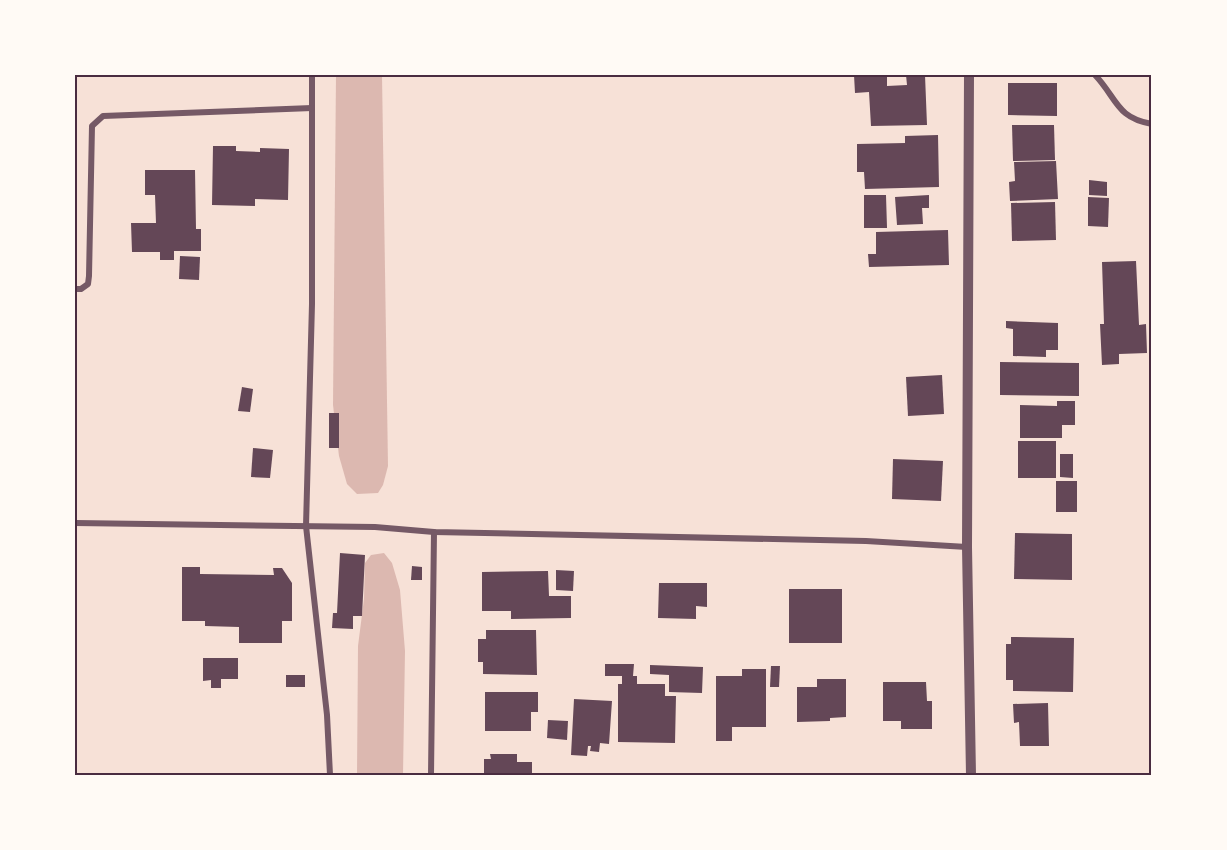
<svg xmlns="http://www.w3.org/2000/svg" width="1227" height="850" viewBox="0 0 1227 850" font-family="'PT Sans',sans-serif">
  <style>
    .water { fill: #dcb8b0 }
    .building { fill: #644757 }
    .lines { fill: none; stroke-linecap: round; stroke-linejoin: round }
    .minor { stroke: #755966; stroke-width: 6 }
    .tertiary { stroke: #755966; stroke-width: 10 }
    .neatline { fill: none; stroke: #4a2c40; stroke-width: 2 }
  </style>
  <rect width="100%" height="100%" fill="#f7e1d7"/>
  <g class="water">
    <polygon points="336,75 382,75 388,466 383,485 378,493 357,494 347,484 339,456 333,405"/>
    <polygon points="384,553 392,563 400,590 405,651 403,775 357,775 358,646 364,599 365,563 371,555"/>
  </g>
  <g class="building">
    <polygon points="854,75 887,75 887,86 907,85 906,75 925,75 927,125 871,126 869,92 855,93"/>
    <polygon points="1008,83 1057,83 1057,116 1008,115"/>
    <polygon points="1012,125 1054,125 1055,160 1013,161"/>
    <polygon points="938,135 939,187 865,189 864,172 857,172 857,144 905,143 905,136"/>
    <polygon points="213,146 236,146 236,151 260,152 260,148 289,149 288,200 255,199 255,206 212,205"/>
    <polygon points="1056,161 1058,199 1010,201 1009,182 1015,181 1014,162"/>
    <polygon points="145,170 195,170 196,229 201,229 201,251 174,251 174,260 160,260 160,252 132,252 131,223 156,223 155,195 145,195"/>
    <polygon points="1089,180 1107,182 1107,196 1089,195"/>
    <polygon points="864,195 886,195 887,228 864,228"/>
    <polygon points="929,195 929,208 922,208 923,224 897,225 895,197"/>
    <polygon points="1088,197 1109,198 1108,227 1088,226"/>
    <polygon points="1055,202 1056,240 1012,241 1011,203"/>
    <polygon points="948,230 949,265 869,267 868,254 876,254 876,232"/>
    <polygon points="180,256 200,257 199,280 179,279"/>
    <polygon points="1136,261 1139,325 1146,324 1147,353 1119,354 1119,364 1102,365 1100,324 1104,324 1102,262"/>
    <polygon points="1006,321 1058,323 1058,350 1046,350 1046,357 1013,356 1013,329 1006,328"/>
    <polygon points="1000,362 1079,363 1079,396 1000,395"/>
    <polygon points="942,375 944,414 908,416 906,377"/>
    <polygon points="242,387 253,389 250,412 238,411"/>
    <polygon points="1057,401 1075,401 1075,425 1062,425 1062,438 1020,438 1020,405 1057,406"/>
    <rect x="329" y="413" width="10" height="35"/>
    <rect x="1018" y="441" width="38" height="37"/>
    <polygon points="253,448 273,450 270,478 251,477"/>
    <polygon points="1060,454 1073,454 1073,478 1060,477"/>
    <polygon points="893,459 943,461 941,501 892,499"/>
    <rect x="1056" y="481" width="21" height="31"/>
    <polygon points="1015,533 1072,534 1072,580 1014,579"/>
    <polygon points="340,553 365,555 362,616 353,616 353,629 332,628 333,613 337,613"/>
    <polygon points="412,566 422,567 422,580 411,580"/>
    <polygon points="182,567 200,567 200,574 274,575 273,568 282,568 292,583 292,621 282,621 282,643 239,643 239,627 205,626 205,621 182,621"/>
    <polygon points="556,570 574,571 573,591 556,590"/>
    <polygon points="548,571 549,596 571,596 571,618 511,619 511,611 482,611 482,572"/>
    <polygon points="659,583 707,583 707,607 696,606 696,619 658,618"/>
    <rect x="789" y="589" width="53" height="54"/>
    <polygon points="486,630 536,630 537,675 483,674 483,662 478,662 478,639 486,639"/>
    <polygon points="1011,637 1074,638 1073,692 1013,691 1013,680 1006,680 1006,644 1011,644"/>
    <polygon points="203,658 238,658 238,679 221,679 221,688 211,688 211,680 203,681"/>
    <polygon points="605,664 634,664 633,676 637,676 637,684 665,684 665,696 676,696 675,743 618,742 618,684 622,684 622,676 605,676"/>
    <polygon points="650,665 703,667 702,693 669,692 669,675 650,674"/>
    <polygon points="771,666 780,666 779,687 770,687"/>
    <polygon points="742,669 766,669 766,727 732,727 732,741 716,741 716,676 742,676"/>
    <rect x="286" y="675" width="19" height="12"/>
    <polygon points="817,679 846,679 846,717 830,718 830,721 797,722 797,687 817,687"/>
    <polygon points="883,682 926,682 927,701 932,701 932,729 901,729 901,721 883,721"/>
    <polygon points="485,692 538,692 538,712 531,712 531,731 485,731"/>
    <polygon points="574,699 612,701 609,744 600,743 599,752 590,751 591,746 588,746 587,756 571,755"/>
    <polygon points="1048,703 1049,746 1020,746 1019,722 1014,723 1013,704"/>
    <polygon points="548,720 568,721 567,740 547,738"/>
    <polygon points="490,754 517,754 517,762 532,762 532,775 484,775 484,759 491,759"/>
  </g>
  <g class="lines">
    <g class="minor">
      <polyline points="312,75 312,304 306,526 327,715 330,775"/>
      <path d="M1095,75c22,23 21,43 57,49"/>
      <polyline points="75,289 81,289 88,284 89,276 92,126 103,116 312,108"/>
      <polyline points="75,523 375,527 434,532 866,541 967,547"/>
      <polyline points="431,775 434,532"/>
    </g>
    <polyline class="tertiary" points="969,75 967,547 971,775"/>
  </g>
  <rect width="1227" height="850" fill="none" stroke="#fffaf5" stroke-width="153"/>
  <rect x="76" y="76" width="1074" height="698" class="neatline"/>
</svg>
